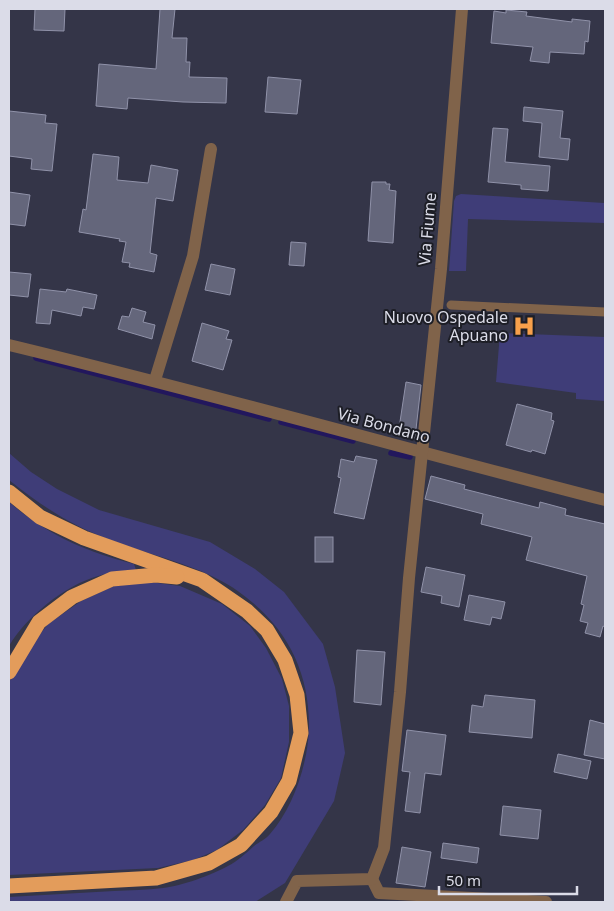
<svg xmlns="http://www.w3.org/2000/svg" width="614" height="911" viewBox="0 0 614 911" font-family="'Noto Sans',sans-serif">
  <style>
    .green { fill: #3f3d78 }
    .lines { fill: none; stroke-linecap: round; stroke-linejoin: round }
    .stream { stroke: #22175d; stroke-width: 5.5 }
    .building { fill: #64667b; stroke: #9092a9 }
    .lane { stroke: #80634a; stroke-width: 9 }
    .street { stroke: #80634a; stroke-width: 12 }
    .highway { stroke: #e39c5b; stroke-width: 15 }
    .labels { text-anchor: middle; dominant-baseline: central; stroke-width: 4; stroke-linejoin: round; paint-order: stroke }
    .street-label { font-size: 16px; fill: #dbdce8; stroke: #1d1e26 }
    .poi-label { font-size: 16px; fill: #dbdce8; stroke: #1d1e26; text-anchor: end }
  </style>
  <rect width="100%" height="100%" fill="#343548"/>
  <g class="green">
    <polygon points="461,194 604,203 605,197 605,223 468,219 466,271 449,271 454,201 456,196"/>
    <polygon points="500,333 605,337 605,401 576,399 576,393 496,382"/>
    <path d="M9,453l22,19 26,17 42,21 111,32 45,27 29,23 39,52 12,43 10,66 -11,48 -49,82 -30,19h-246v-5c35,-2 70,-4 105,-6 16,-1 33,-1 49,-3 19,-2 48,-13 65,-22 10,-5 18,-13 26,-20 5,-4 12,-7 16,-12 24,-27 39,-74 39,-109 0,-52 -21,-95 -62,-127 -37,-31 -89,-40 -134,-57 -41,-15 -70,-34 -104,-61z"/>
    <path d="M9,502c37,32 77,50 125,62l2,6c-13,2 -26,2 -38,6 -33,9 -72,41 -89,70z"/>
    <polygon points="150,582 180,586 222,604 250,626 266,648 282,679 289,706 289,742 281,778 265,805 243,830 217,850 193,860 158,868 9,875 9,682 29,648 48,624 81,601 114,586"/>
  </g>
  <g class="lines">
    <g class="stream">
      <polyline points="36,358 269,419"/>
      <polyline points="281,422 353,441"/>
      <polyline points="391,453 410,457"/>
    </g>
  </g>
  <g class="building">
    <polygon points="35,9 65,9 64,31 34,30"/>
    <polygon points="160,9 175,9 172,38 187,38 186,62 190,62 189,77 227,78 226,103 183,102 128,98 127,109 96,106 99,64 156,69"/>
    <polygon points="506,10 527,12 526,16 572,22 572,19 590,21 588,42 585,41 584,54 550,52 549,63 530,61 533,47 491,43 494,11 506,13"/>
    <polygon points="268,77 301,80 297,114 265,112"/>
    <polygon points="524,107 563,111 560,138 570,139 568,160 539,157 542,123 523,121"/>
    <polygon points="9,111 46,115 45,123 57,124 52,171 31,169 32,159 9,156"/>
    <polygon points="493,128 508,129 505,162 550,166 548,191 521,189 521,185 488,182"/>
    <polygon points="93,154 119,157 117,180 148,183 151,165 178,170 173,201 156,198 150,253 157,255 154,272 129,267 130,263 122,262 126,242 119,241 120,239 79,232 83,209 86,210"/>
    <polygon points="372,182 386,182 386,184 390,184 389,190 396,191 393,243 368,241"/>
    <polygon points="9,192 30,195 25,226 9,224"/>
    <polygon points="291,242 306,243 304,266 289,265"/>
    <polygon points="211,264 235,269 230,295 205,290"/>
    <polygon points="9,272 31,274 28,297 9,295"/>
    <polygon points="40,289 66,292 67,289 97,295 94,309 83,307 81,316 52,310 50,324 36,323"/>
    <polygon points="132,308 146,312 143,322 155,325 152,339 118,329 122,316 129,317"/>
    <polygon points="202,323 229,331 226,339 232,340 223,370 192,361"/>
    <polygon points="406,382 421,385 415,438 398,435"/>
    <polygon points="517,404 552,413 551,420 554,421 545,454 532,450 531,452 506,445"/>
    <polygon points="356,456 377,460 364,519 334,513 341,478 338,477 341,459 354,462"/>
    <polygon points="431,476 465,485 464,489 539,508 540,502 566,509 565,515 605,524 605,627 603,626 600,637 585,633 588,623 580,621 584,605 581,604 587,576 526,560 532,537 481,524 483,514 425,499"/>
    <rect x="315" y="537" width="18" height="25"/>
    <polygon points="426,567 465,575 459,607 441,603 442,596 421,592"/>
    <polygon points="469,595 505,602 501,619 492,617 490,625 464,620"/>
    <polygon points="357,650 385,652 381,705 354,702"/>
    <polygon points="485,695 535,700 532,738 469,732 472,705 483,707"/>
    <polygon points="590,720 605,724 605,759 584,755"/>
    <polygon points="407,730 446,735 441,775 425,773 420,813 405,811 410,772 402,771"/>
    <polygon points="558,754 591,761 587,779 554,772"/>
    <polygon points="503,806 541,810 538,839 500,835"/>
    <polygon points="443,843 479,848 477,863 441,858"/>
    <polygon points="402,847 431,852 425,887 396,883"/>
  </g>
  <g class="lines">
    <polyline class="lane" points="451,305 605,312"/>
    <g class="street">
      <path d="M9,345c199,48 397,104 596,155"/>
      <polyline points="155,380 193,256 211,149"/>
      <polyline points="372,879 379,893 546,902"/>
      <polyline points="286,902 297,881 372,879 384,848 400,692 409,578 441,269 462,9"/>
    </g>
    <g class="highway">
      <polyline points="9,492 40,517 84,538 202,580 247,611 267,630 285,660 297,695 301,733 289,781 271,812 241,845 209,863 156,878 9,886"/>
      <polyline points="9,672 39,622 72,597 112,579 156,575 177,577"/>
    </g>
  </g>
  <defs>
    <g id="hospital-bare" transform="scale(1.725)"><path d="M-5-5h3v3.5h4V-5h3V5h-3V1.5h-4V5h-3Z" fill="#f8a04b" stroke="#1d1e26" stroke-width="2.5" paint-order="stroke"/></g>
  </defs>
  <g fill-rule="evenodd">
    <use href="#hospital-bare" x="524" y="326"/>
  </g>
  <g class="labels">
    <g class="street-label">
      <text transform="translate(427 229) rotate(-85)">Via Fiume</text>
      <text transform="translate(384 425) rotate(15)">Via Bondano</text>
    </g>
    <g class="poi-label">
      <text x="508" y="317">Nuovo Ospedale<tspan x="508" dy="18">Apuano</tspan></text>
    </g>
  </g>
  <rect width="614" height="911" fill="none" stroke="#dbdce8" stroke-width="20"/>
  <path d="M439 886v8h138v-8" fill="none" stroke="#dbdce8" stroke-width="2.5"/>
  <text x="446" y="886" font-size="15" fill="#dbdce8" stroke="#1d1e26" stroke-width="4" paint-order="stroke">50 m</text>
</svg>
